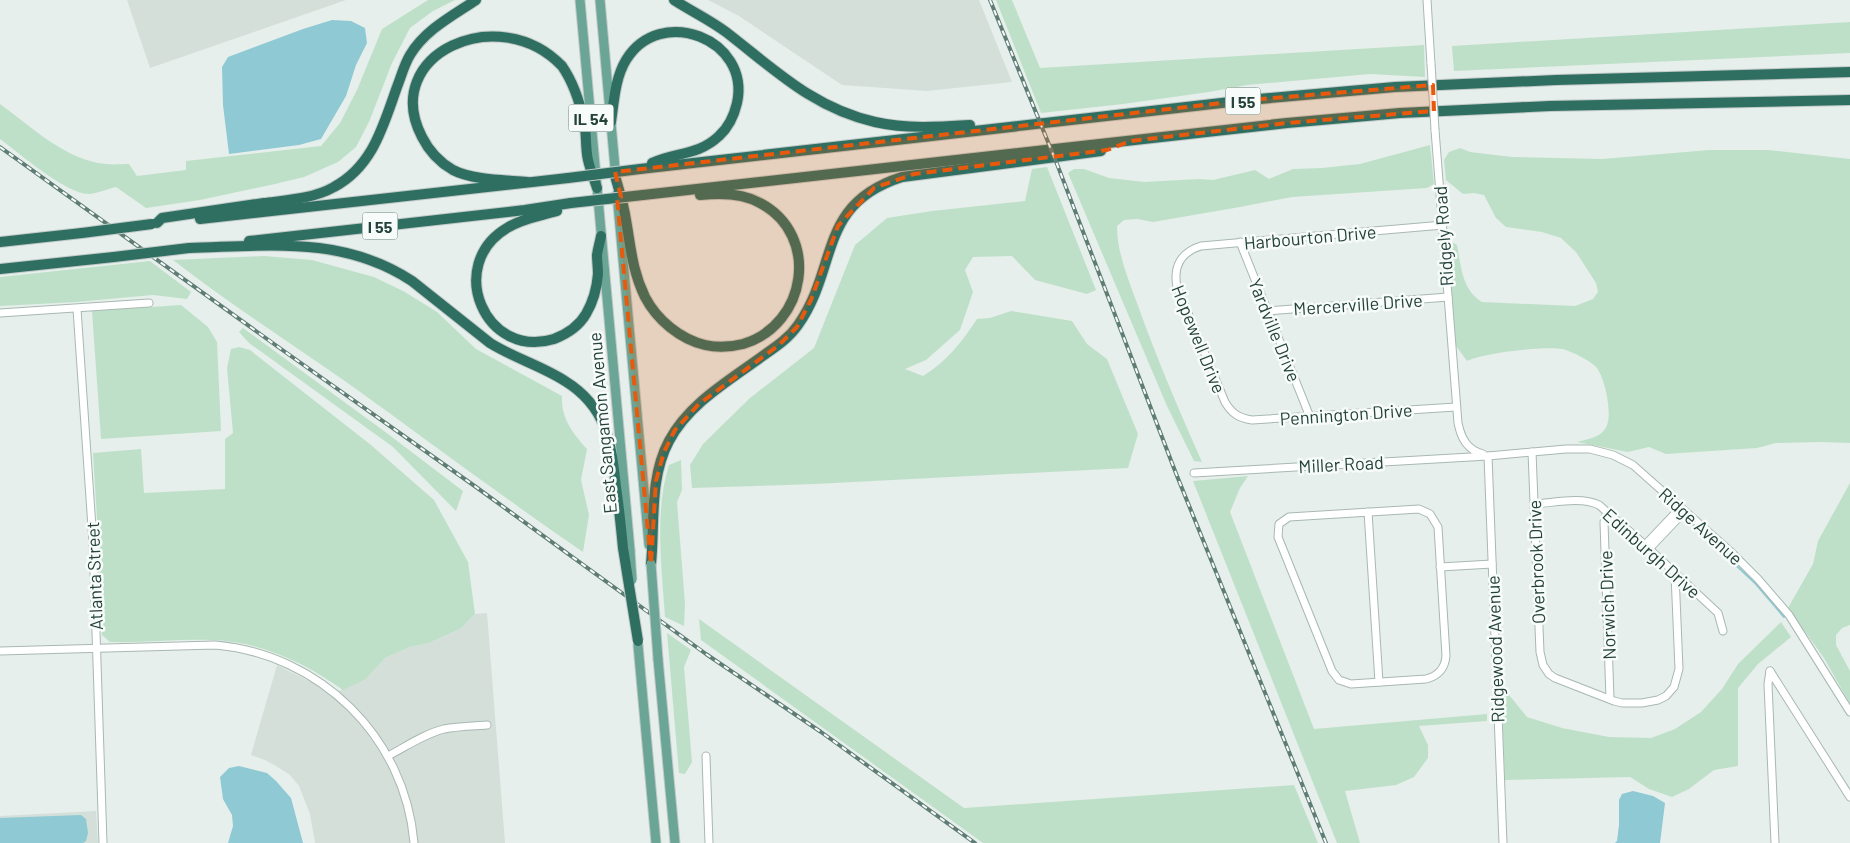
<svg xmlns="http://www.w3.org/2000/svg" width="1850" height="843" viewBox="0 0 1850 843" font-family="Barlow,sans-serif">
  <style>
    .built { fill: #d4dfda }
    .green { fill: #bfe0c8 }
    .water { fill: #8ec9d4 }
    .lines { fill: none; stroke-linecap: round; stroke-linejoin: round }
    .stream { stroke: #8ec9d4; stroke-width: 2 }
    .minor-casing { stroke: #a8b8b2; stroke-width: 9 }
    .major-casing { stroke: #c2cac8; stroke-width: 11 }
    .highway-casing { stroke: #c2cac8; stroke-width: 12 }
    .minor { stroke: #fff; stroke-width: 7 }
    .major { stroke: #6aa596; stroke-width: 9 }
    .highway { stroke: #2f6f62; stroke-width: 10 }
    .rail-casing { stroke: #5f7d75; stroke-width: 4 }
    .rail { stroke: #f7fbf9; stroke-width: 2; stroke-dasharray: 5.5; stroke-linecap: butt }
    .minor-bridge-casing { stroke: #a8b8b2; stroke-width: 9; stroke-linecap: butt }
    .major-bridge-casing { stroke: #c2cac8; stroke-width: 11; stroke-linecap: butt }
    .highway-bridge-casing { stroke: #c2cac8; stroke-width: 12; stroke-linecap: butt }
    .minor-bridge { stroke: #fff; stroke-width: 7 }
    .major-bridge { stroke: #6aa596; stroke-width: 9 }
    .highway-bridge { stroke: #2f6f62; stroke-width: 10 }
    .marked { fill: #e8590c; fill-opacity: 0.2; stroke: #e8590c; stroke-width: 4; stroke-dasharray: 10 6; stroke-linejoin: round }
    .labels { text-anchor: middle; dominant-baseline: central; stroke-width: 5; stroke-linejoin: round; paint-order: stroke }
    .shield { fill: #f7fbf9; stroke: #637a73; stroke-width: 1 }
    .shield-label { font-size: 16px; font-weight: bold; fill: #24423a }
    .street-label { font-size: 18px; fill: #24423a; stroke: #f7fbf9 }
  </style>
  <rect width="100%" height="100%" fill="#e6efeb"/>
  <g class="built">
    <polygon points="127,0 346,0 150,68"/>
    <polygon points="708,0 979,0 1012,82 927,91 842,85 739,16"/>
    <polygon points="487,613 505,843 315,843 310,814 299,786 290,775 276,766 265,760 251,755 277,665 315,684 329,695 366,679 385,658 410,647 429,643 447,635 460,629 475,614"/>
    <polygon points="96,811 98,843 0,843 0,816"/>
  </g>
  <g class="green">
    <path d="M428,0h27l-22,11 -23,17 -18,35 -23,59 -13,25 -18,15 -34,15 -29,7 -75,16 -54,8 -30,-21c-8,2 -18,6 -26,7 -22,2 -72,-42 -90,-55v-35c32,23 65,56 106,60 8,1 16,0 23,0l8,12 49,-6v-9l135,-15 19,-23 17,-33 25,-61z"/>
    <polygon points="996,0 1012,0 1040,68 1424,45 1425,77 1370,74 1247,85 1209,92 1123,104 1041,113"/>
    <polygon points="1850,22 1850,53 1454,71 1452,46"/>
    <path d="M1430,145l4,39 -7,4 -135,9 -52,10 -87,15 -16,-3 -13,1 -7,6c0,27 11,52 20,77 19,54 42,107 65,159l-8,-1 -27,-55 -99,-233 6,-4h10l25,9 35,4 55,-3 14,1 42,-10 14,9 24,-10 29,-1 38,-4z"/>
    <path d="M1460,148l10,4 42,5 90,2 107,-9h59l82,9v284l-30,-1 -44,1 -19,5 -91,6 -17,-7 -21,5 -51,-10c10,-3 22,-4 28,-13 9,-11 0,-52 -9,-62 -5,-6 -27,-17 -34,-18 -19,-3 -78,4 -95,12l-11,-15 -9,-98 1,-4 6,-1 3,2c4,21 5,45 25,57l93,4 18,-7 5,-7 -2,-9 -20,-31 -15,-14 -19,-6 -36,-5 -10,-9 -12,-23 -10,-2 -11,1 -17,-14 -2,-20 5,-8z"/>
    <path d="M1047,167l49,123 -9,4 -52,-14 -23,-24 -39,1 -8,13 8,22 -13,38 -34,30 -21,9 18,7c24,-15 38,-33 54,-57l13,-1 21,-7 61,10 15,23 20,15 31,75 -10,34 -313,16 -123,4 -2,-23 13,-21 47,-46 64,-50 41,-103 32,-27 45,-7 93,-10 7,-32z"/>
    <path d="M264,256l48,4 62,17 31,15 32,20 39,37 86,47c-1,23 11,37 25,53l-6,31 8,35 -6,37c-79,-54 -156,-112 -234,-168 -59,-41 -119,-80 -176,-124z"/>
    <polygon points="150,261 191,292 187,299 153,295 76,302 0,306 0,277"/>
    <polygon points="181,305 208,327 217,342 221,431 101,439 92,311"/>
    <polygon points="243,328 384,431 463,491 456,511 393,447 249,343 239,332"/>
    <path d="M239,347l11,3 121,95 63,55 34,62 7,52 -15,15 -31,14 -19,4 -25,11 -19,21 -23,11c-39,-28 -84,-49 -133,-50 -34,-1 -67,3 -100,2l-8,-7 -4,-100 -5,-82 48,-4 3,44 81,-4v-50l8,-6 -6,-65 4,-19z"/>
    <path d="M681,460l1,30 -5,12 8,102 -1,22 -19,-9c-3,-47 -11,-106 4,-152z"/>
    <polygon points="1248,476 1240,488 1230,512 1314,729 1487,714 1487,721 1419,726 1428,745 1428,758 1414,777 1396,785 1345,791 1360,843 1337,843 1193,481"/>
    <polygon points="1850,483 1850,625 1842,628 1836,635 1836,645 1850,671 1850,704 1824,658 1788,608 1813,564 1818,541"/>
    <polygon points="699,619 964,808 1294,785 1318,843 983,843 701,640"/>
    <polygon points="1781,622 1791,637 1758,664 1738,688 1738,766 1714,770 1689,789 1672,797 1649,789 1630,777 1505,780 1501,685 1527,717 1562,728 1609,737 1651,738 1675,729 1701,712 1722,689 1738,664"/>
    <polygon points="667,633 691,650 684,667 692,762 685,774 679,773"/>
  </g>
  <g class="water">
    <polygon points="332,20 351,21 365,28 367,43 356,65 346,96 321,139 299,145 229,154 223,105 222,67 228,57 303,29"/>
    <polygon points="239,766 267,773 276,781 291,798 303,843 228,843 233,826 232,815 223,799 220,777 229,768"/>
    <polygon points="1633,791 1653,796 1665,803 1660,843 1615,843 1617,841 1619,825 1619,800 1622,794"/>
    <polygon points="81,815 86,819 88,833 86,841 83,843 0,843 0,818"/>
  </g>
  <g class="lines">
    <polyline class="stream" points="1691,523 1756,584 1784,617"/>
    <g class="minor-casing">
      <g id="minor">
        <polyline points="1427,0 1431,64"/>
        <path d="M1435,130l23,293c3,15 9,27 25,31"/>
        <path d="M1443,225l-242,21c-20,6 -28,21 -24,41l48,115c7,12 14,16 27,18l204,-13"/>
        <polyline points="1240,242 1310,417"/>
        <polyline points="77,309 93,542 103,843"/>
        <polyline points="1268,311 1448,297"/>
        <polyline points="0,313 149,303"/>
        <polyline points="1532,452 1540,652 1543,665 1549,674 1555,678 1614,701 1622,703 1642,703 1658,700 1666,696 1674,687 1679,669 1675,574"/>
        <polyline points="1488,456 1503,843"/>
        <polyline points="1194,473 1488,456 1566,449 1590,449 1613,455 1633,465 1730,551 1758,579 1789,615 1850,712"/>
        <path d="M1534,504c20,-1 46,-8 65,1l46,40 73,68 5,18"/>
        <path d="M1419,509l11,5 8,13 8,129c-1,12 -8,20 -20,23l-75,5 -12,-4 -7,-9 -54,-134 1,-13 10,-7z"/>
        <polyline points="1368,512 1379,682"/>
        <polyline points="1607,512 1604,522 1610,699"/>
        <polyline points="1645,545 1681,507"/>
        <polyline points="1649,549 1685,511"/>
        <polyline points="1440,567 1492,564"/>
        <path d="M0,651l215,-6c105,9 190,92 199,198"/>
        <polyline points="1770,671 1768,684 1775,843"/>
        <polyline points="1770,671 1850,797"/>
        <path d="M388,756c19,-10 36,-22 56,-27 14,-3 29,-3 43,-4"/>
        <polyline points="706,756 709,843"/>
      </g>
    </g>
    <g class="major-casing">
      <g id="major">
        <polyline points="580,0 630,550"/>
        <polyline points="600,0 616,179"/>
        <polyline points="617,194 649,545"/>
        <polyline points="638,645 656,843"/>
        <polyline points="658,659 675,843"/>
      </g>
    </g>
    <g class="highway-casing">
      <g id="highway">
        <path d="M674,0c17,11 36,20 52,32 48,37 87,76 149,90 31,7 63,5 95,3"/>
        <path d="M611,122c3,-20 4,-44 15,-62 34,-56 125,-21 111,43 -3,13 -8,24 -18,33 -21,20 -44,16 -67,27"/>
        <polyline points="640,169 1248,100 1395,87 1556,80 1850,72"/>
        <path d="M615,176c4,14 9,29 11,44 5,28 6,50 19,77 12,23 35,42 60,48 13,3 26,2 38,-1 64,-19 78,-109 17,-141 -17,-10 -41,-10 -60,-8"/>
        <path d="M527,182c-22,-2 -55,-2 -74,-12 -14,-8 -24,-19 -31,-33 -43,-83 77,-137 140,-71 11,16 18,37 22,56 3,12 1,25 4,38 2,9 6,19 9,28"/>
        <polyline points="643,195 1287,123 1400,113 1550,106 1850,100"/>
        <path d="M557,211c-17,5 -34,7 -50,17 -62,37 -22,132 47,111 13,-5 25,-13 32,-25 7,-12 11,-27 12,-40 0,-7 -1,-13 -1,-19 1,-7 3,-13 4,-19"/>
        <polyline points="200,219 568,178"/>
        <path d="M157,223l5,-5c34,-5 68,-10 102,-15 23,-3 49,-4 70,-16 39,-21 49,-61 63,-100 4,-10 7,-22 13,-32 15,-25 42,-39 66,-55"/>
        <polyline points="249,241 525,210 571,203"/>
        <polyline points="0,242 82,233"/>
        <path d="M189,248c78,-2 153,-13 223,33l78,62c24,15 52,23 75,38 42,26 46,61 51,106 3,20 5,40 7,61"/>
        <polyline points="0,269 114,257"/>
        <path d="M651,564c4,-40 -2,-86 18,-123 20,-38 61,-61 95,-86 13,-9 25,-17 34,-30 41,-58 19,-121 104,-148l199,-26"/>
      </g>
    </g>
    <use href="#minor" class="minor"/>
    <use href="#major" class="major"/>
    <use href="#highway" class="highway"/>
    <g class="rail-casing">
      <g id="rail">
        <polyline points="990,0 1057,164 1177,476 1326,843"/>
        <polyline points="0,147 281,349 476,487 706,654 821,732 975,843"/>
      </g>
    </g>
    <use href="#rail" class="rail"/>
    <g class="minor-bridge-casing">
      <polyline id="minor-bridge" points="1431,64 1435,130"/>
    </g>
    <g class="major-bridge-casing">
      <g id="major-bridge">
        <polyline points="630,550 632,580"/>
        <polyline points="651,564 658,659"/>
      </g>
    </g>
    <g class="highway-bridge-casing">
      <g id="highway-bridge">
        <polyline points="568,178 640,169"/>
        <polyline points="571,203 643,195"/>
        <polyline points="82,233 152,224"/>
        <polyline points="114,257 189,248"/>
        <polyline points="623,548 638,641"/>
      </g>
    </g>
    <use href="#minor-bridge" class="minor-bridge"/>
    <use href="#major-bridge" class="major-bridge"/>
    <use href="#highway-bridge" class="highway-bridge"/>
  </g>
  <path class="marked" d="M1433,85l1,26 -147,12 -156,18 -24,9 -193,24 -40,14 -36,38 -27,74 -14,27 -18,18 -80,59 -24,26 -11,22 -8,29 -5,83 -34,-366 4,-1 -6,-25 633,-72z"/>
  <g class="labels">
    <g class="shield">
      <rect x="1225.5" y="87.5" width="35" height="27" rx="4"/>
      <rect x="568.5" y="104.5" width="45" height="27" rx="4"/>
      <rect x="362.5" y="212.5" width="35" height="27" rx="4"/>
    </g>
    <g class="shield-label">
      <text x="1243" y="101">I 55</text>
      <text x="591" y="118">IL 54</text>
      <text x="380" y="226">I 55</text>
    </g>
    <g class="street-label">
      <text transform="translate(1443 236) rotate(-94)">Ridgely Road</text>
      <text transform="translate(1310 237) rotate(-5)">Harbourton Drive</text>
      <text transform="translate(1358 304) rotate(-4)">Mercerville Drive</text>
      <text transform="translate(1275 330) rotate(68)">Yardville Drive</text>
      <text transform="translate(1199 339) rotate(68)">Hopewell Drive</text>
      <text transform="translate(1346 414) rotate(-4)">Pennington Drive</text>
      <text transform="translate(602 423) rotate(-95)">East Sangamon Avenue</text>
      <text transform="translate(1341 464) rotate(-3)">Miller Road</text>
      <text transform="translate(1701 526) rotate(42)">Ridge Avenue</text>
      <text transform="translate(1652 553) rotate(42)">Edinburgh Drive</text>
      <text transform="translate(1536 562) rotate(-92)">Overbrook Drive</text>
      <text transform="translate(94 576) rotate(-92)">Atlanta Street</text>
      <text transform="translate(1607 605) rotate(-92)">Norwich Drive</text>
      <text transform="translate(1495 649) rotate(-92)">Ridgewood Avenue</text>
    </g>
  </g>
</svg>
